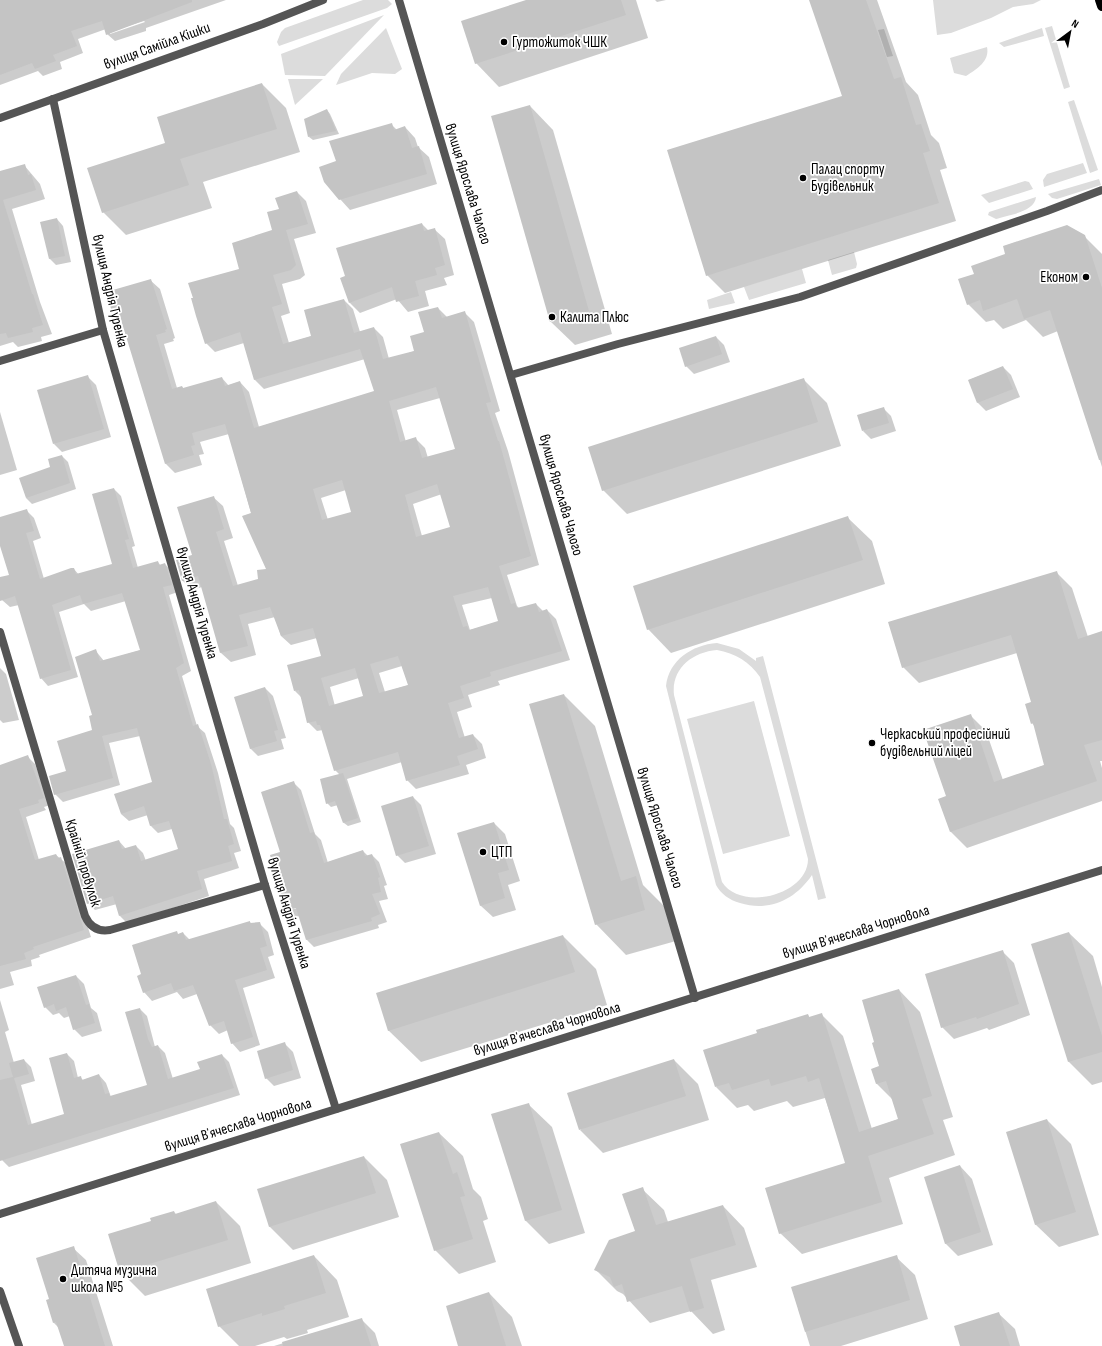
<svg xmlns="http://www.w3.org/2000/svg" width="1102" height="1346" viewBox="0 0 1102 1346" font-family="'Sofia Sans Condensed',sans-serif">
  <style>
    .green { fill: #dcdcdc; fill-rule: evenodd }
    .shadow { fill: #0003; fill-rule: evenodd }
    .building { fill: #c4c4c4; fill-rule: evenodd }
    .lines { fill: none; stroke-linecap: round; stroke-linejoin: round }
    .minor { stroke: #555; stroke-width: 8 }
    .primary { stroke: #000; stroke-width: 10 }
    .poi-dot { fill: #000; stroke: #fff; stroke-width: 1.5 }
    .labels { text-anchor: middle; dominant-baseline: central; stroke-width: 3.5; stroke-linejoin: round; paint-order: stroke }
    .poi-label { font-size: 15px; fill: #000; stroke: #fff; text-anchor: start }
    .street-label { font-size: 15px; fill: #000; stroke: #fff }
  </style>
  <rect width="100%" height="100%" fill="#fff"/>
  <g class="green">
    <polygon points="363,0 388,0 392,4 387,8 279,46 277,42 281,32 285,28"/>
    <polygon points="933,0 1041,0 1033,4 1013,7 991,18 951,33 937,35"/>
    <polygon points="384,15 325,76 285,75 281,54"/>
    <polygon points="1052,26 1070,87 1064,89 1045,28"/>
    <polygon points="386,28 402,69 395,74 372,73 336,85 341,74"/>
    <polygon points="1042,28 1044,36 1004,47 999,43"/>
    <polygon points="884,29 893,56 887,57 878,30"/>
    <path d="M987,47c3,14 -10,22 -21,29l-12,-3 -4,-15z"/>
    <polygon points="288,79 323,79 295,105"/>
    <polygon points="1074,100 1098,170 1090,173 1068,102"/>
    <polygon points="1083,163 1087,173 1044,187 1043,180 1047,174"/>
    <polygon points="1099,179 1101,185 1057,199 1052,198 1048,194"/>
    <polygon points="1025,181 1029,182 1033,189 989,203 981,195"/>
    <path d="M1036,197c-1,15 -28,18 -40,22l-8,-4 1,-3z"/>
    <polygon points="854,252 857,264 856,268 832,275 828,260"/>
    <polygon points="802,269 806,283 749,300 744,287"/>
    <polygon points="731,292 735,303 709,309 707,300"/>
    <path d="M717,643l22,6 17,12v-3l7,-2 63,242 -8,2 -6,-25c-17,25 -43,37 -72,28 -11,-3 -19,-9 -24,-18l-50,-199c3,-26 26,-41 51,-43zM717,650c18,3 33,12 43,27l48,182c0,36 -67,53 -86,23l-48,-187c-3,-26 18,-43 43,-45z"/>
    <polygon points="754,701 790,836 723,854 687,719"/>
  </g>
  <g class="shadow">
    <path d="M0,0h226l-80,28v3l-31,10 -8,-7 -1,-5 -28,10 5,14 -23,9 2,7 -19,7 -5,-5 -38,14zM144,21l1,1 -35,12v-2z"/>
    <polygon points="529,0 636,0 648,38 499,87 476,63"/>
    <polygon points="655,0 666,0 657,2"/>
    <polygon points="810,0 877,0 906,82 918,95 931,135 939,143 947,168 940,170 956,221 725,293 707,275 843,97"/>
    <polygon points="262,84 286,108 300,152 203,182 212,208 126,235 103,212 167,143"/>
    <polygon points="530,106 553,130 612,334 575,345 551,322"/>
    <polygon points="327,110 330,114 339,134 313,140 309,137"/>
    <polygon points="391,124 397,130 405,127 415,138 418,147 429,157 437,184 350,210 340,199 337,162"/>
    <polygon points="24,165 40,184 45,199 12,209 40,302 52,334 41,337 42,341 18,347 13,342 0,346 0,172"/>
    <path d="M297,192l9,9 10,32 -22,6 11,36 -5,4 -18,5 8,29 -9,3 8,27 23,-7 32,-36 9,9 7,23 14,-4 9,9 6,22 26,-8 23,-43 10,10 17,-5 9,9 26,89 -5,2 13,38 31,114 -32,10 10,31 3,3 16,-5 7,7 4,-1 9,9 14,41 -72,21 2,4 -32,10 4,12 -15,5 8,26 8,-3 9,9 4,14 -20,7 3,9 -53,15 -9,-9 -5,-18 -55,17 14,43 -13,4 -4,-3 -6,-18 -7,2 -4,-4 13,-28 -5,-5 -12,-40 -6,1 -9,-9 -6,-24 -7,-7 28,-35 -6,-18 -26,7 -10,-9 -6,-19 -27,7 8,31 -25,7 -10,-9 -19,-66 -10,3 -9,-9 -6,-21 16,-5 20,-58 10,9 10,32 -9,3 14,45 21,-6 8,-10 -38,-136 -29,8 4,12 -5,1 3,10 -27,8 -9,-9 -44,-144 -9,-9 37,-31 10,9 15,49 -2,1 1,2 -10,3 13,44 5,-1 2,2 38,-11 7,8 11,-4 9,10 10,35 116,-35 -10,-33 -101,30 -9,-9 -11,-37 -29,9 -9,-9 35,-74 32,-39 7,-21zM440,398l16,51 -28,9 -3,-10 -10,-10 -9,4 -9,-32zM346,490l6,23 -24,7 -7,-22zM442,494l9,34 -29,8 -9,-32zM492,598l7,24 -29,8 -8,-25zM402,666l7,19 -24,7 -6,-19zM359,678l6,19 -30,9 -5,-19z"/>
    <polygon points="57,219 63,226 71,262 56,265 50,259 42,223"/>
    <polygon points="422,224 429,231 434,229 445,239 454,275 444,278 447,285 425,291 429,306 408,312 397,299 360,313 350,303 346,276"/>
    <polygon points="1084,236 1102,254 1102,467 1058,331 1043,337 1026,320 1003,329 994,320 986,322 968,304"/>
    <polygon points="716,337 724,345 730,362 694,374 686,366"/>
    <polygon points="1003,367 1011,375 1020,397 986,411 978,403 969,380"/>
    <polygon points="88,377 96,385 111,437 62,452 54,444"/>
    <polygon points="803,379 827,403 841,446 627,514 603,490"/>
    <polygon points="883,408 891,416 896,431 871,439 863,431"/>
    <polygon points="0,412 17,470 0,475"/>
    <polygon points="62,456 68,462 76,489 32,504 26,498"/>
    <polygon points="114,489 121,496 135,546 132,547 138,568 158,562 161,566 165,564 172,572 178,592 169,595 191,671 182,676 197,726 205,733 218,773 230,824 234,828 241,851 234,853 239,868 204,879 209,896 127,923 120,916 117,904 95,910 88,903 119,841 126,849 136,846 143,853 146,861 180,850 172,829 158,833 151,826 148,815 129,821 121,814 154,782 140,736 109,743 120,785 63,802 55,794 93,731 95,650 104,661 141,650 126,601 91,611 84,604 59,612 78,677 48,686 41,678 19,605 10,607 2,600 0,592 0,579 10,576 0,542 0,518 26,510 34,518 41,538 33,541 44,579 74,569 79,575 113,565"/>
    <polygon points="848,518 872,541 885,584 671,653 648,629"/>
    <polygon points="1056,572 1072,588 1088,637 1102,634 1102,761 1100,761 1102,768 1102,801 967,848 951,832 940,799 948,796 970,715 986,731 1003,780 1045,765 1035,727 1032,723 1032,702 1017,653 919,683 903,667"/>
    <polygon points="0,668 6,674 19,720 3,723 0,720"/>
    <polygon points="265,688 273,696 286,738 281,739 284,749 258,756 250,748"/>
    <polygon points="564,695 595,726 643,885 666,908 676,941 626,955 596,924"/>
    <polygon points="28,757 35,764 50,805 44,807 46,810 26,817 39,860 56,855 68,865 91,937 39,955 40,957 31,960 32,966 10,972 14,985 0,989 0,766"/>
    <path d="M294,783l7,7 14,44 6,6 7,23 35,-12 5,5 4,-1 7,7 8,23 -3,1 4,13 -9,2 8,21 -9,3 1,3 -65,19 -7,-7 -7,-24 -6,1 -7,-7 -6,-57zM301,907l-11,3v-2z"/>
    <polygon points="413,797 421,805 436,854 405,863 397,855"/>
    <polygon points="494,823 505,834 520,881 508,885 516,910 493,917 481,906 459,834"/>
    <polygon points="250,922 252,924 259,923 268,932 274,955 268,957 275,978 243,988 260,1045 240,1052 232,1043 228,1030 219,1034 210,1025 197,994 183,999 177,992 152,1001 144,992 143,975 179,935 183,933 190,940"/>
    <polygon points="1069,933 1093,956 1102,987 1102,1082 1092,1085 1069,1062"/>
    <polygon points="563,936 596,969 607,1005 421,1062 388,1030"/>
    <polygon points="1002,951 1014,963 1030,1015 989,1030 987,1028 954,1039 942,1027"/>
    <polygon points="76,976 84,984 91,1008 97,1013 102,1031 82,1037 74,1029 70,1016 64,1018 59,1013 53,1015 45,1007"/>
    <polygon points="899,990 920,1012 953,1117 943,1120 955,1155 889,1178 903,1224 802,1254 780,1233 847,1164 825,1098 793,1107 787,1101 754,1111 748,1105 737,1108 716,1087 758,1034 808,1015 810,1018 822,1015 843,1036 872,1129 899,1119 893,1100 876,1083"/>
    <polygon points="0,1000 9,1030 5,1032 14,1063 24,1060 31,1067 35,1081 21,1085 32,1125 65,1115 67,1054 74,1061 78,1078 81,1078 83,1080 99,1075 106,1083 111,1097 148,1086 140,1009 147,1016 155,1047 158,1046 165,1053 173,1079 201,1070 222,1055 229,1062 240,1095 9,1167 2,1160 0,1153"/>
    <polygon points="285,1044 293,1052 301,1078 274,1086 266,1078"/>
    <polygon points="674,1060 698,1084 709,1120 603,1153 580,1130"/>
    <polygon points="528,1104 552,1127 585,1233 549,1244 526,1221"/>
    <polygon points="1047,1120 1071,1144 1099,1235 1059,1247 1035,1224"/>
    <polygon points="439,1133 463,1156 473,1189 481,1197 488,1219 483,1221 496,1262 459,1274 435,1250"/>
    <polygon points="364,1157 387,1180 399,1217 293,1250 269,1226"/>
    <polygon points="960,1166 972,1179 993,1245 958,1256 945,1243"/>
    <polygon points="642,1189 664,1210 668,1222 723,1206 744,1228 757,1267 711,1280 725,1330 713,1334 691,1311 650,1323 623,1294 617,1291 595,1269 636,1232"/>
    <polygon points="216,1202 240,1226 251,1263 145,1296 121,1272 152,1222 174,1212 177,1215"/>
    <polygon points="73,1248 86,1260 113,1346 65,1346 59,1328 54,1323 47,1301 50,1300"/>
    <polygon points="314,1256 337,1280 349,1317 307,1330 308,1333 287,1339 284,1337 255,1346 239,1346 219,1326"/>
    <polygon points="896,1257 915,1275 928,1319 841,1346 810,1346 792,1288"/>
    <polygon points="489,1293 512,1317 522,1346 459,1346"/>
    <polygon points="998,1313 1015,1329 1020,1346 961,1346"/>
    <polygon points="361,1319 375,1333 379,1346 274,1346"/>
  </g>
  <g class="building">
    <polygon points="0,0 192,0 192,2 106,35 102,21 71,31 77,46 53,55 56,61 35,69 32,63 0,75"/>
    <polygon points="526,0 621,0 626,15 475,64 461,21"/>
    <polygon points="809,0 866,0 894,79 901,77 916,125 921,124 930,151 923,153 939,203 706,276 667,150 842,96"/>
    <polygon points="262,83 277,129 180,159 189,185 102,213 87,168 165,143 157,117"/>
    <polygon points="530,105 589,311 550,322 491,116"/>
    <polygon points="327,109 336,131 308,137 304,119"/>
    <polygon points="392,123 394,130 405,126 412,148 419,146 427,174 339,200 324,182 319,167 336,161 329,141"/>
    <polygon points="25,164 28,175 31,174 36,190 3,200 32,294 33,294 43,325 32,328 33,332 8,338 6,333 0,334 0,171"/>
    <path d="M297,191l11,33 -22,6 10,35 -5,5 -18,5 9,29 -10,3 11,37 28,-8 -7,-26 40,-11 10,34 20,-6 9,32 31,-8 -4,-15 14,-4 -6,-20 20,-5 4,11 23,-7 26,91 -5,1 12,38h1l32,115 -32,10 12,38 4,-1 2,5 19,-5 3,9 8,-3 15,42 -72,21 1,4 -31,10 4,12 -16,5 11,35 14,-4 5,15 -21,7 3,9 -54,16 -8,-29 -64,19 -14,-46h-3l-1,-4 -9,2 -8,-33 -5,1 -7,-26 34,-9 -8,-28 -32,8 -11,-29 -31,8 9,31 -28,7 -22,-77 -16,5 -6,-21 16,-5 -15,-48 37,-11 10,33 -8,3 17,54 25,-7 -1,-9 9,-1 -24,-53 9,-3 -26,-89 -33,9 3,12 -4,1 3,9 -29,9 -47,-154 -6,2 -6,-20 45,-13 16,50 -2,1 1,2 -10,3 16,54 10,-3 1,2 39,-11 3,9 15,-5 14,47 120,-37 -14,-42 -106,31 -14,-48 -35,12 -9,-28 -5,-18h2l-5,-15 51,-14 -7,-26 40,-13 -5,-18 12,-3 -4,-11zM436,387l19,62 -33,9 -6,-21 -16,5 -11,-41zM342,480l9,32 -29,8 -9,-31zM437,484l13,43 -34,10 -11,-42zM488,587l10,34 -29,9 -2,-4 -4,1 -10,-31zM398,656l10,29 -29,8 -9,-29zM355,668l8,28 -34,10 -8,-28z"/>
    <polygon points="57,218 65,256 49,259 40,222"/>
    <polygon points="422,223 424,231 435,228 445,265 435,268 437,275 415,281 419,296 396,302 392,287 349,303 340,278 345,276 336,248"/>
    <polygon points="1067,225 1085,235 1102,288 1102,460 1099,460 1050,310 1024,319 1017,299 983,311 980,300 967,305 958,279 974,274 971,266 1005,254 1003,246"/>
    <polygon points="716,336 722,354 685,367 679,348"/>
    <polygon points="1003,366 1013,389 977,403 968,380"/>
    <polygon points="88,375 104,429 53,444 37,390"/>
    <polygon points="804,378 818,422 602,491 588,447"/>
    <polygon points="884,407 889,423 862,431 857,415"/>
    <polygon points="62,455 70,483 26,498 19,478 50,467 48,459"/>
    <polygon points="114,488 129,539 125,540 133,568 158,561 159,565 165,563 172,585 163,587 184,663 176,668 193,726 198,724 211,764 224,819 227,819 234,844 228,846 232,861 197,871 202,889 119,916 113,896 87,904 72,854 119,840 122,849 136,845 141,861 178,849 169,821 150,826 144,806 121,814 114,794 152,782 137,728 102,736 113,778 54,795 49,776 66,771 57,741 92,730 89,716 92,715 75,657 96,649 100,661 140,650 122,593 83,604 80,595 52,605 71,670 40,679 15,596 0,601 0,577 9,575 0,546 0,517 27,509 34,531 26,533 40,579 71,568 74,568 76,574 112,564 92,494"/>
    <polygon points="848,516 863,560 647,630 633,586"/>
    <polygon points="1057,571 1078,639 1102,631 1102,740 1084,745 1097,781 950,832 938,799 946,796 923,730 971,714 994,782 1044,765 1033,723 1031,724 1025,704 1031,702 1011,635 902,668 888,622"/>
    <polygon points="265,687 278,730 274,731 277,741 250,749 234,697"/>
    <polygon points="564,694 621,881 636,876 645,910 595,925 529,704"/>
    <polygon points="28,755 44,798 38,800 39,803 19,809 35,860 56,854 58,858 61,857 84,930 33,947 34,949 24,953 26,959 0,966 0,765"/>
    <polygon points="343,773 358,818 343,823 335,801 326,804 320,779"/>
    <polygon points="294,781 310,833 314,832 324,863 363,850 365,856 372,854 380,877 378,878 381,892 372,894 380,914 371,918 372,921 306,940 296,908 286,911 270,855 280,852 261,792"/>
    <polygon points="413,796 429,846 396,856 381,806"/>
    <polygon points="494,822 509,870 498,873 505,898 480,906 457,833"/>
    <polygon points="250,921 250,923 260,922 267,946 260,948 267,970 235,980 253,1037 231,1044 224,1021 209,1026 193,985 174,991 171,983 143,993 137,976 141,974 132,945 177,931 178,934 183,932 186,940"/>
    <polygon points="1069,932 1102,1036 1102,1052 1068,1062 1031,944"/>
    <polygon points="563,935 575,972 388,1031 376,993"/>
    <polygon points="1003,950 1019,1004 977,1019 976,1017 941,1028 925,974"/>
    <polygon points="76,975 86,1005 89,1004 95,1023 73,1030 66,1007 56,1011 54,1004 44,1008 37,987"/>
    <polygon points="899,989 932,1096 922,1099 934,1134 868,1156 882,1202 779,1234 765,1188 845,1163 819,1078 808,1082 806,1076 771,1086 769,1079 732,1090 729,1083 715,1087 703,1050 757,1033 756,1030 808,1014 809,1017 822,1013 859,1132 898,1119 886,1081 876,1084 871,1069 879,1066 872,1043 874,1042 862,1000"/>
    <polygon points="140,1008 148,1039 152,1047 158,1045 168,1079 200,1069 197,1062 222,1054 234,1088 0,1161 0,1080 13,1077 9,1063 24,1059 29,1074 14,1078 28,1125 64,1114 49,1058 67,1053 74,1078 81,1076 82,1080 99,1074 105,1094 109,1093 110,1096 147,1085 125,1012"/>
    <polygon points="285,1042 293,1070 265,1079 257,1051"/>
    <polygon points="674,1059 686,1096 579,1130 567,1093"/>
    <polygon points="529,1103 562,1210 525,1221 491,1114"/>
    <polygon points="1047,1119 1076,1212 1035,1225 1006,1132"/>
    <polygon points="439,1132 453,1174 457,1172 465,1196 460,1197 473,1239 434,1251 400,1144"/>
    <polygon points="364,1156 376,1193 269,1227 257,1189"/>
    <polygon points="960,1165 981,1232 945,1244 924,1177"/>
    <polygon points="643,1187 656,1225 723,1205 736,1245 690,1259 704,1308 690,1312 682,1286 627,1302 622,1284 614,1287 610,1277 594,1270 609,1240 635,1231 622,1194"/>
    <polygon points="216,1201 228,1240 120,1273 108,1234 151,1221 150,1218 174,1211 175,1214"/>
    <polygon points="74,1246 105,1346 64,1346 56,1322 53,1323 46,1300 49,1299 36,1258"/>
    <polygon points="314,1255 326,1293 284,1306 285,1309 262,1316 262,1313 218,1327 206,1289"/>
    <polygon points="897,1255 910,1300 805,1332 791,1287"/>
    <polygon points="489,1292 506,1346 458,1346 446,1306"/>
    <polygon points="999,1312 1010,1346 960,1346 954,1326"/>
    <polygon points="362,1318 371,1346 283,1346 282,1342"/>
  </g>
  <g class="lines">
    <g class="minor">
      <polyline points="399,0 695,998"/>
      <polyline points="53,99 103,330 265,885 336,1109"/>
      <polyline points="0,118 263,24 323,0"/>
      <polyline points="0,361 103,330"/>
      <polyline points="511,375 618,344 800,297 1047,211 1102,190"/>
      <path d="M0,632l85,284c5,11 13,16 25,14l155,-45"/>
      <polyline points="0,1214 1102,870"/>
      <polyline points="0,1291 19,1346"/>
    </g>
    <polyline class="primary" points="1100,0 1102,6"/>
  </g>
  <g class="poi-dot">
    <circle cx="504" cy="42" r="4"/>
    <circle cx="803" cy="178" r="4"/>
    <circle cx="1086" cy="277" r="4"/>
    <circle cx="552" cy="317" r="4"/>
    <circle cx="872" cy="743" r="4"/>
    <circle cx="483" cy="852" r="4"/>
    <circle cx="63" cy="1279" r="4"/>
  </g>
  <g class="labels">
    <g class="poi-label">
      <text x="512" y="42">Гуртожиток ЧШК</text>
      <text x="811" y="169">Палац спорту<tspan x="811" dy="17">Будівельник</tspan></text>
      <text x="1078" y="277" text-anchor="end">Економ</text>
      <text x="560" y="317">Калита Плюс</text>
      <text x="880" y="734">Черкаський професійний<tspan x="880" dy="17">будівельний ліцей</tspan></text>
      <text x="491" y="852">ЦТП</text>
      <text x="71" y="1270">Дитяча музична<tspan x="71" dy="17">школа №5</tspan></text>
    </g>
    <g class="street-label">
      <text transform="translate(157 46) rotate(-20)">вулиця Самійла Кішки</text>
      <text transform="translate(468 184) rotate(73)">вулиця Ярослава Чалого</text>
      <text transform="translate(110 291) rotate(77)">вулиця Андрія Туренка</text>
      <text transform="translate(561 495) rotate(74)">вулиця Ярослава Чалого</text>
      <text transform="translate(197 603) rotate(74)">вулиця Андрія Туренка</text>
      <text transform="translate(660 828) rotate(73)">вулиця Ярослава Чалого</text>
      <text transform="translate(83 863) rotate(73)">Крайній провулок</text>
      <text transform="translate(289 913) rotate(73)">вулиця Андрія Туренка</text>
      <text transform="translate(856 932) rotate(-17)">вулиця Вʼячеслава Чорновола</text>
      <text transform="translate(547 1029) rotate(-17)">вулиця Вʼячеслава Чорновола</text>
      <text transform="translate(238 1125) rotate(-17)">вулиця Вʼячеслава Чорновола</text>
    </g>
  </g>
  <g transform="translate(1070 32) rotate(32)" stroke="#ffffff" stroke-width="3" paint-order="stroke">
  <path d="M0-3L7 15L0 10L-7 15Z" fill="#000000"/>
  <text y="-6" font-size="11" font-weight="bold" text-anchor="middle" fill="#000000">N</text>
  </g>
</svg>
